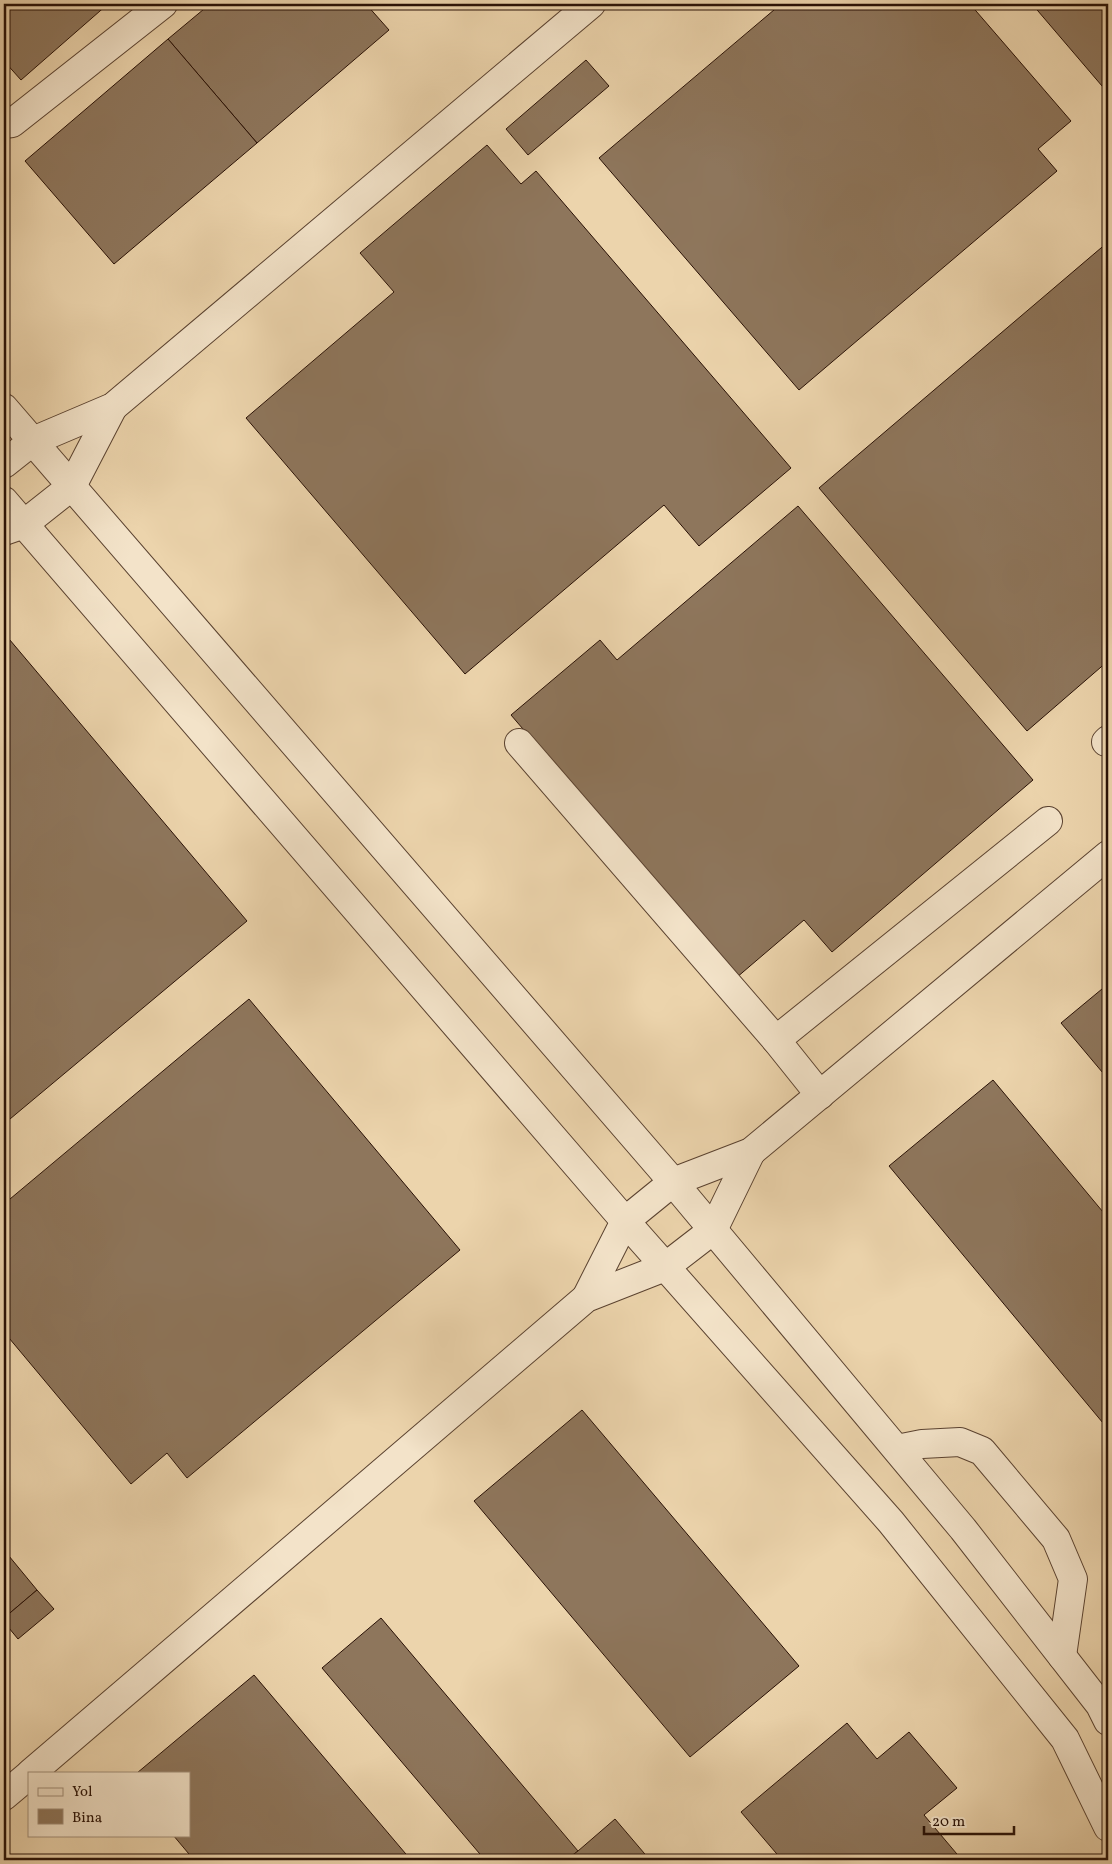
<svg xmlns="http://www.w3.org/2000/svg" width="1112" height="1864" viewBox="0 0 1112 1864" font-family="Vollkorn,serif">
  <style>
    .building { fill: #8e765c; stroke: #291106 }
    .lines { fill: none; stroke-linecap: round; stroke-linejoin: round }
    .minor-casing { stroke: #5a4230; stroke-width: 30 }
    .minor { stroke: #f3e3c9; stroke-width: 28 }
  </style>
  <rect width="100%" height="100%" fill="#ecd4ac"/>
  <filter id="stains"><feTurbulence type="fractalNoise" baseFrequency=".004" numOctaves="4"/><feColorMatrix values="0 0 0 0 .2 0 0 0 0 .09 0 0 0 0 .02 0 0 0 .5 -.17"/></filter>
  <radialGradient id="worn" r=".72"><stop offset=".6" stop-color="#630" stop-opacity="0"/><stop offset="1" stop-color="#630" stop-opacity=".3"/></radialGradient>
  <g class="building">
    <polygon points="4,4 108,4 21,80 4,61"/>
    <polygon points="210,4 366,4 389,30 257,143 168,39"/>
    <polygon points="781,4 970,4 1071,121 1038,149 1057,171 799,390 599,158"/>
    <polygon points="1032,4 1108,4 1108,93"/>
    <polygon points="168,39 257,143 114,264 25,161"/>
    <polygon points="586,60 609,86 528,155 506,129"/>
    <polygon points="487,145 521,184 536,171 791,468 699,546 664,505 465,674 246,418 394,292 360,253"/>
    <polygon points="1108,242 1108,661 1027,731 819,488"/>
    <polygon points="798,506 1033,780 832,952 804,920 736,978 511,715 600,640 617,660"/>
    <polygon points="4,633 247,921 4,1124"/>
    <polygon points="1108,984 1108,1079 1061,1023"/>
    <polygon points="249,999 460,1250 187,1478 167,1453 131,1484 4,1332 4,1204"/>
    <polygon points="993,1080 1108,1218 1108,1429 889,1166"/>
    <polygon points="582,1410 799,1666 690,1757 474,1501"/>
    <polygon points="4,1550 37,1590 4,1618"/>
    <polygon points="37,1590 54,1609 18,1639 4,1622 4,1618"/>
    <polygon points="381,1618 578,1851 566,1860 485,1860 322,1668"/>
    <polygon points="254,1675 411,1860 194,1860 173,1835 189,1835 189,1773 137,1773"/>
    <polygon points="847,1723 877,1759 909,1732 957,1788 924,1815 962,1860 782,1860 741,1812"/>
    <polygon points="615,1819 650,1860 566,1860 578,1851"/>
  </g>
  <g class="lines">
    <g class="minor-casing">
      <g id="minor">
        <polyline points="4,124 12,123 163,4"/>
        <polyline points="4,408 673,1182 963,1529 1100,1705 1108,1721"/>
        <polyline points="4,464 33,441 113,407 591,4"/>
        <polyline points="4,501 625,1221 891,1522 1065,1739 1108,1827"/>
        <polyline points="4,531 24,524 72,486 113,407"/>
        <polyline points="1106,742 1108,740"/>
        <polyline points="519,743 776,1040 820,1095"/>
        <polyline points="776,1040 1048,821"/>
        <polyline points="586,1298 625,1221 673,1182 751,1152 1108,855"/>
        <polyline points="897,1449 922,1444 960,1442 982,1451 1056,1539 1073,1579 1062,1656"/>
        <polyline points="31,1773 586,1298 665,1267 713,1230 751,1152"/>
        <polyline points="4,1796 29,1775"/>
      </g>
    </g>
    <use href="#minor" class="minor"/>
  </g>
  <rect width="1112" height="1864" fill="none" stroke="#ecd4ac" stroke-width="20"/>
  <rect x="5" y="5" width="1102" height="1854" fill="none" stroke="#291106" stroke-width="2.5"/>
  <rect x="10" y="10" width="1092" height="1844" fill="none" stroke="#291106"/>
  <rect x="28" y="1772" width="162" height="65" fill="#f3e3c9" stroke="#a28f7b"/>
  <rect x="38" y="1788" width="25" height="8" fill="#f3e3c9" stroke="#a28f7b"/>
  <text x="72" y="1796" font-size="15" fill="#291106">Yol</text>
  <rect x="38" y="1809" width="25" height="15" fill="#8e765c" stroke="#a28f7b"/>
  <text x="72" y="1822" font-size="15" fill="#291106">Bina</text>
  <path d="M924 1826v8h90v-8" fill="none" stroke="#291106" stroke-width="2.5"/>
  <text x="932" y="1826" font-size="15" fill="#291106" stroke="#f3e3c9" stroke-width="4" paint-order="stroke">20 m</text>
  <rect width="100%" height="100%" filter="url(#stains)"/>
  <rect width="100%" height="100%" fill="url(#worn)"/>
</svg>
